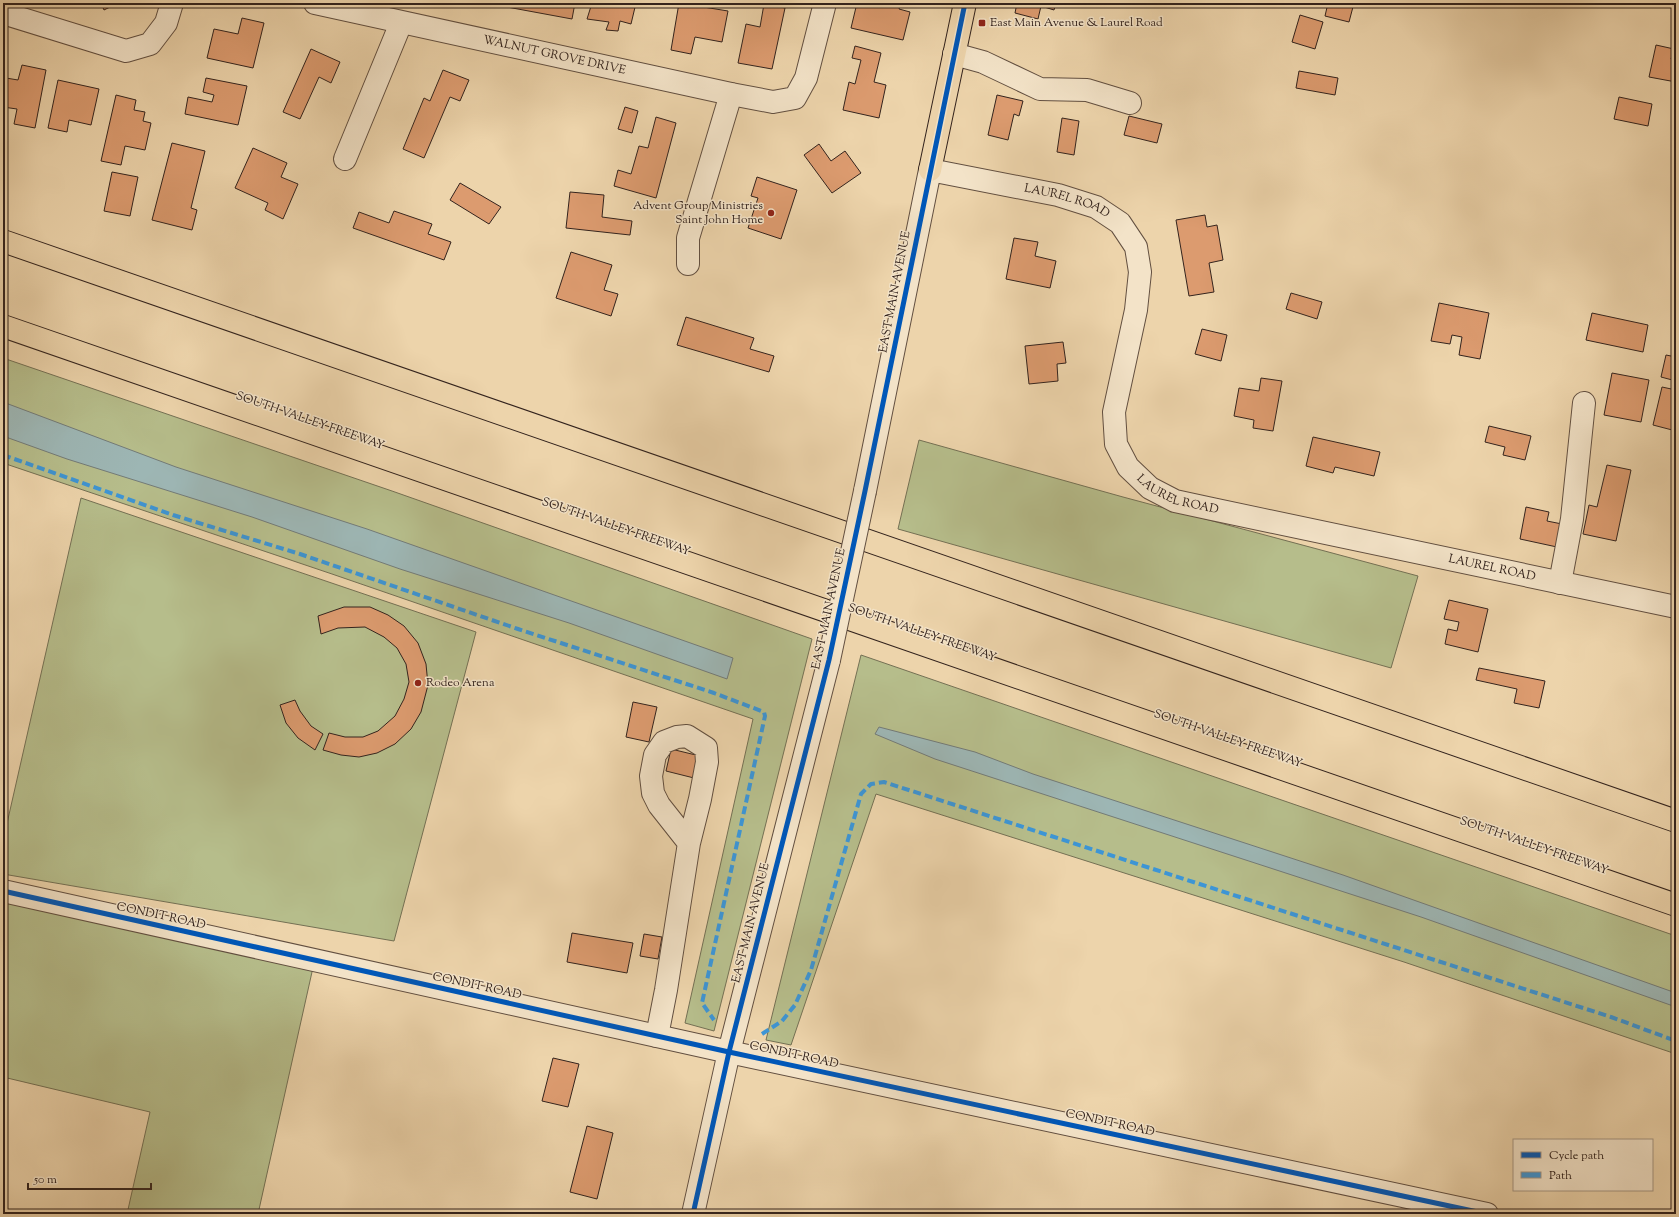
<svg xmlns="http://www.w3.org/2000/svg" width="1679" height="1217" viewBox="0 0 1679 1217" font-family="'Sorts Mill Goudy',serif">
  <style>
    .green { fill: #b6bd8b; stroke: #747054 }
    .water { fill: #9db6b4; stroke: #737b78 }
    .building { fill: #dc9b6f; stroke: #33231d }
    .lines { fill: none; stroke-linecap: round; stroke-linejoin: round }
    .minor-casing { stroke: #624f40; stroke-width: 24 }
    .major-casing { stroke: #33231d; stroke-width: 24 }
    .highway-casing { stroke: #33231d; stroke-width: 24 }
    .minor { stroke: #f3e3c8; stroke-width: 22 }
    .major { stroke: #edd4ab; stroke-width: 22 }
    .highway { stroke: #edd4ab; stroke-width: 22 }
    .minor-bridge-casing { stroke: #624f40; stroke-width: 24; stroke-linecap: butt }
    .minor-bridge { stroke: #f3e3c8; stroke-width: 22 }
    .quiet { stroke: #3d95d5; stroke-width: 4; stroke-dasharray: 8 4; stroke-linecap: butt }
    .cycleway-casing { stroke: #f3e3c8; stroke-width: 8 }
    .cycleway { stroke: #0057b8; stroke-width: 5 }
    .poi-dot { fill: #8f2418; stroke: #f3e3c8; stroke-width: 1.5 }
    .labels { text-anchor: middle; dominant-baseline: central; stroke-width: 3; stroke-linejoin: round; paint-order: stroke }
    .poi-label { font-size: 12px; fill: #33231d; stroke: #f3e3c8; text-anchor: start }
    .street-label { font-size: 12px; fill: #33231d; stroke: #f3e3c8 }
  </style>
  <rect width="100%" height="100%" fill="#edd4ab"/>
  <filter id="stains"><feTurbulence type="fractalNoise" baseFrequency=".005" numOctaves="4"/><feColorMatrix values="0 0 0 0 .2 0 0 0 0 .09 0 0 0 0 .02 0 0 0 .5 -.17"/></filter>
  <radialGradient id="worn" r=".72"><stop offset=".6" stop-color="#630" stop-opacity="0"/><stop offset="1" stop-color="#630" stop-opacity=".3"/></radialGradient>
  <g class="green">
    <polygon points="3,358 392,491 812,639 714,1031 685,1023 753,719 332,574 3,463"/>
    <polygon points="919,440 1123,497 1418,576 1391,668 898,529"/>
    <polygon points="81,498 476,632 394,941 3,874 3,841"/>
    <polygon points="861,655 1676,936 1676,1054 1404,962 876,794 791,1045 766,1040"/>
    <polygon points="3,894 314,963 258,1214 127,1214 150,1112 3,1077"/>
  </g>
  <g class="water">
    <polygon points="3,402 176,467 367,529 733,658 727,679 569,623 400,569 252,517 67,459 3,436"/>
    <polygon points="879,727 975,752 1033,774 1343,875 1676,993 1676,1007 1421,917 935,759 875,734"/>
  </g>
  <g class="building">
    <polygon points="101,3 118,3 104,10"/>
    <polygon points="507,3 575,3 572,19 507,7"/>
    <polygon points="592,3 636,3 631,24 620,21 618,31 606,30 609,22 587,19"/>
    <polygon points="679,3 728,11 722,42 695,37 691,54 671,50"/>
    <polygon points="857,3 876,7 877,3 901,3 899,9 910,12 903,40 851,28"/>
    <polygon points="1017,3 1056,3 1054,10 1041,6 1038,19 1015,13"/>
    <polygon points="1328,3 1354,3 1349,22 1325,16"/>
    <polygon points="764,4 785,8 772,69 738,63 746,24 760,27"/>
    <polygon points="1300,15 1323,22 1315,49 1292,42"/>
    <polygon points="242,18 264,23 253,68 207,58 214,29 238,34"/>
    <polygon points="1656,45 1674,49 1671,59 1676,60 1676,82 1649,77"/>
    <polygon points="855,46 881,53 874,82 886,85 879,118 843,110 849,82 855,84 861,60 852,58"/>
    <polygon points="311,49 340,62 331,83 319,77 300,119 283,112"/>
    <polygon points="22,65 46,70 35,128 14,124 17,109 3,107 3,91 6,78 18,80"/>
    <polygon points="443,70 469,80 460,101 450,97 424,158 403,149 424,98 430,101"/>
    <polygon points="1299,71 1338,78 1335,95 1296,88"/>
    <polygon points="206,78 247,86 238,125 185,114 188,97 212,102 214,95 203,92"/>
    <polygon points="58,80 99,89 91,125 69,120 67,132 48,128"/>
    <polygon points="116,95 136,100 134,110 145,112 143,121 151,123 145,150 125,146 121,165 101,161"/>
    <polygon points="997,95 1023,101 1019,116 1014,114 1008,140 988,135"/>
    <polygon points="1619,97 1652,104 1648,126 1614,119"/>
    <polygon points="625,107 638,111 632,133 618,129"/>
    <polygon points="1129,116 1162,124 1157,143 1124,135"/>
    <polygon points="656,117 676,123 656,198 614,186 618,170 631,174 639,146 648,148"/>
    <polygon points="1062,118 1079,121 1074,155 1057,152"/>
    <polygon points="172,143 205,151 191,208 197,210 192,230 152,220"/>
    <polygon points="819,144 831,161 845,151 861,173 832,193 804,155"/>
    <polygon points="253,148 287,163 281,177 298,184 283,219 265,210 268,203 235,188"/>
    <polygon points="112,172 138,177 130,216 104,211"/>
    <polygon points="757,177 797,190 781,239 748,228 758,198 751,196"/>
    <polygon points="460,183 501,207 489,224 450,200"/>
    <polygon points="570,192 604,195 602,217 632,221 630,235 566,228"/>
    <polygon points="394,211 432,224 428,234 451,242 444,260 353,228 359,212 389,223"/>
    <polygon points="1205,215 1207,227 1217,225 1223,260 1209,263 1214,292 1189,296 1176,220"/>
    <polygon points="1014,238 1038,242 1035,256 1056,261 1050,288 1006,279"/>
    <polygon points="571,252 612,265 604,290 618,294 611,316 556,298"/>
    <polygon points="1291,293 1322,302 1317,319 1286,309"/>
    <polygon points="1439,303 1489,313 1480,359 1459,355 1462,337 1452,335 1450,344 1431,341"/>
    <polygon points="1592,313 1648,325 1643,352 1586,340"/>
    <polygon points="686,317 754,338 750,349 774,356 769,372 677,345"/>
    <polygon points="1202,329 1227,335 1221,361 1195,354"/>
    <polygon points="1063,342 1066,363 1057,364 1058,381 1029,384 1025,346"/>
    <polygon points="1666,355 1676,357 1676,381 1661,377"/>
    <polygon points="1612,373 1649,380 1641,422 1604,415"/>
    <polygon points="1261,378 1282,381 1273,431 1253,428 1254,420 1234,416 1239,388 1259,391"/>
    <polygon points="1662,387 1676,390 1676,431 1653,425"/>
    <polygon points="1489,426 1531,436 1525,460 1503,455 1505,447 1485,442"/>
    <polygon points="1313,437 1380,452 1374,476 1335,467 1333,473 1306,466"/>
    <polygon points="1607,465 1631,470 1616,541 1583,534 1589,505 1597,507"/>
    <polygon points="1526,507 1549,512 1547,521 1562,524 1557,547 1520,539"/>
    <polygon points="1449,600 1488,609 1478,652 1445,644 1448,629 1457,631 1459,622 1444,619"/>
    <polygon points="344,607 370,607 388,615 404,626 418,643 426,664 428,685 421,712 411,729 395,744 377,753 359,757 341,755 323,750 329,733 345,737 363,737 378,731 395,716 404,699 409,682 406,664 397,648 384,637 365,627 338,628 321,634 318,616"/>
    <polygon points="1479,668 1545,681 1539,708 1514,703 1517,689 1476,680"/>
    <polygon points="295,700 300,711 311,726 323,734 315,750 298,738 286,723 280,705"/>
    <polygon points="633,702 657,707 649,742 626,737"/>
    <polygon points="671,749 704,757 698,779 666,771"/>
    <polygon points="572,933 633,943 627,973 567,962"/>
    <polygon points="644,934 662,937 658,959 640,956"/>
    <polygon points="553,1058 579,1064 568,1107 542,1101"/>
    <polygon points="587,1126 613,1133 597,1199 570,1192"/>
  </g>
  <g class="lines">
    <g class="minor-casing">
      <g id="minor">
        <path id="s1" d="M315,3l416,91 42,8 22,-4 11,-20 19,-75"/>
        <polyline points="3,13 126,51 150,44 166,23 172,3"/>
        <polyline points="954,54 983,62 1040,89 1087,90 1130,103"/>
        <polyline points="345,159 401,23"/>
        <polyline points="688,264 688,238 731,94"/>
        <path id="s2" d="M865,491l65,-321 128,25 38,12 24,16 16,24 4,25 -4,38 -22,102 2,32 12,23 22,21 25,13 37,8 464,98"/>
        <polyline points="1560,583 1572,519 1584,403"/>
        <polyline points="3,891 729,1052 1487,1214"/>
        <polyline points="657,1036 666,990 689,843 700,799 707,762 706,748 687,736 677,737 664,742 655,755 651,776 653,793 659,805 689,843"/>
        <polyline points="693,1214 729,1052 829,660"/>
      </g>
    </g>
    <g class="major-casing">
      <polyline id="major" points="930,170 965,3"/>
    </g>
    <g class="highway-casing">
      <g id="highway">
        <polyline points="3,241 1676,821"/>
        <polyline points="3,326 1676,905"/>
      </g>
    </g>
    <use href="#minor" class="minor"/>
    <use href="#major" class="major"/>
    <use href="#highway" class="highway"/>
    <g class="minor-bridge-casing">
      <polyline id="minor-bridge" points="829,660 865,491"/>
    </g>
    <use href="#minor-bridge" class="minor-bridge"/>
    <g class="quiet">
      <polyline points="3,455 173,515 300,554 518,629 714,693 764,712 765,716 702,1003 714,1020"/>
      <polyline points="762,1034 782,1021 795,1005 811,970 861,794 871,784 884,782 1611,1017 1676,1041"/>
    </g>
    <g class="cycleway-casing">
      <g id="cycleway">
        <polyline points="3,891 729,1052 1487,1214"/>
        <polyline points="693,1214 729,1052 829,660 865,491 965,3"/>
      </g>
    </g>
    <use href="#cycleway" class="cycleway"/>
  </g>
  <g class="poi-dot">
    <rect x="978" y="19" width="8" height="8" rx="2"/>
    <circle cx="771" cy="213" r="4"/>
    <circle cx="418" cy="683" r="4"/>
  </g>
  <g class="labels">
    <g class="poi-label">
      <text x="990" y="23">East Main Avenue &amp; Laurel Road</text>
      <text x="763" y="206" text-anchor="end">Advent Group Ministries<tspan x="763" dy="14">Saint John Home</tspan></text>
      <text x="426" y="683">Rodeo Arena</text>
    </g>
    <g class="street-label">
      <text stroke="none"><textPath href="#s1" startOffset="245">WALNUT GROVE DRIVE</textPath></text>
      <text stroke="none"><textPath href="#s2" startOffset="468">LAUREL ROAD</textPath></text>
      <text transform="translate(895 292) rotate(-79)">EAST MAIN AVENUE</text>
      <text transform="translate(310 421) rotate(19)">SOUTH VALLEY FREEWAY</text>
      <text stroke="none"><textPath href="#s2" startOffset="840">LAUREL ROAD</textPath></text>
      <text transform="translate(616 527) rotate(19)">SOUTH VALLEY FREEWAY</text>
      <text stroke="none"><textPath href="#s2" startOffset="1164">LAUREL ROAD</textPath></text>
      <text transform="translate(829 609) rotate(-78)">EAST MAIN AVENUE</text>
      <text transform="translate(922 633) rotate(19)">SOUTH VALLEY FREEWAY</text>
      <text transform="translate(1228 739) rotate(19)">SOUTH VALLEY FREEWAY</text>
      <text transform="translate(1534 846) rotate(19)">SOUTH VALLEY FREEWAY</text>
      <text transform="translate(161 916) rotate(12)">CONDIT ROAD</text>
      <text transform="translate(751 923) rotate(-76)">EAST MAIN AVENUE</text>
      <text transform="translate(477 986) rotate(12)">CONDIT ROAD</text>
      <text transform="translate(794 1055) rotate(12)">CONDIT ROAD</text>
      <text transform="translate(1110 1123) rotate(12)">CONDIT ROAD</text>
    </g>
  </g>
  <rect width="1679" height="1217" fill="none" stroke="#edd4ab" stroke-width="16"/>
  <rect x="4" y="4" width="1671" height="1209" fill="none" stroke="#33231d" stroke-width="2"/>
  <rect x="8" y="8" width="1663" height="1201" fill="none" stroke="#33231d"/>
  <rect x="1513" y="1139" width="140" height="52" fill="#f3e3c8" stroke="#a69684"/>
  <rect x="1521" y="1152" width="20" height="6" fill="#0057b8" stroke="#a69684"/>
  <text x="1549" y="1159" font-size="12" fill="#33231d">Cycle path</text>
  <rect x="1521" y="1172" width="20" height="6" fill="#3d95d5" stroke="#a69684"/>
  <text x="1549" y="1179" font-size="12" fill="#33231d">Path</text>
  <path d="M28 1183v6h123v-6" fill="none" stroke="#33231d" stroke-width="2"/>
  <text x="34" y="1183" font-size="12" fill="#33231d" stroke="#f3e3c8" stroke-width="3" paint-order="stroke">50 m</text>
  <rect width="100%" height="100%" filter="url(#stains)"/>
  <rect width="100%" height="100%" fill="url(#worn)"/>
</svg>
